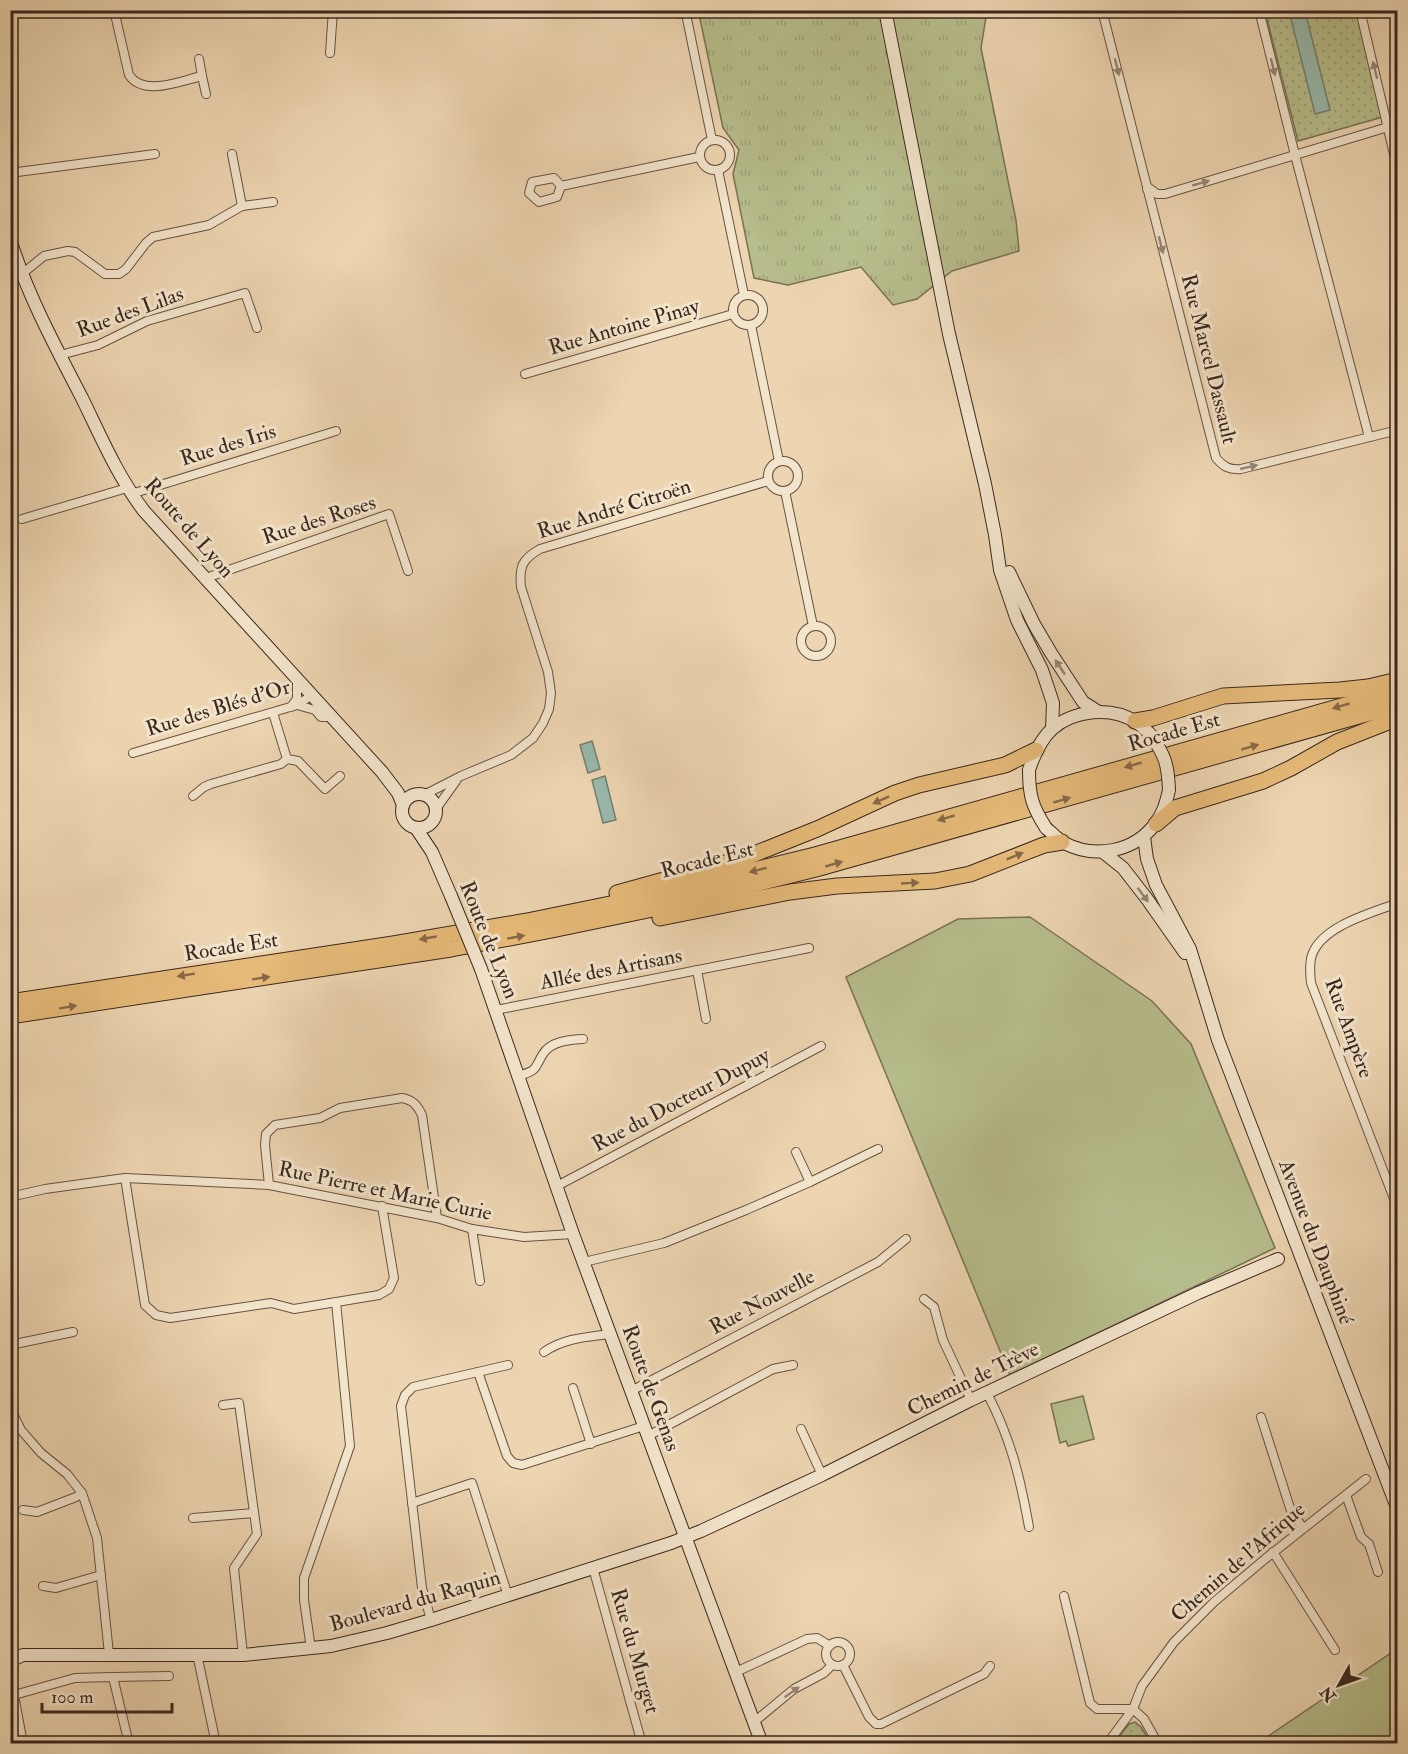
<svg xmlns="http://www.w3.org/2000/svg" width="1408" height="1754" viewBox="0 0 1408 1754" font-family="'IM FELL Double Pica',serif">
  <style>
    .grass { fill: url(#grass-tufts); stroke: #787255; stroke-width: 1.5 }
    .park { fill: url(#park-dots); stroke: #787255; stroke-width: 1.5 }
    .garden { fill: #b7bd8c; stroke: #787255; stroke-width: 1.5 }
    .water { fill: #99b9ac; stroke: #737f73; stroke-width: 1.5 }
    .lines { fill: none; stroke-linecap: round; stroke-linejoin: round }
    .street-casing { stroke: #675243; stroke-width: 10 }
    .secondary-casing { stroke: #3a271e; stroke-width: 14 }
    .highway-casing { stroke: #3a271e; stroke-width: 17 }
    .street { stroke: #f3e4cc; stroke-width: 8 }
    .secondary { stroke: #f3e4cc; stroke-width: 12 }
    .highway { stroke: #e6ba78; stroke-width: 15 }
    .secondary-bridge-casing { stroke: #3a271e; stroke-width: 14; stroke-linecap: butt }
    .secondary-bridge { stroke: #f3e4cc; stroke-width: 12 }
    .oneway { fill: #968675 }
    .oneway2 { fill: #876946 }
    .labels { text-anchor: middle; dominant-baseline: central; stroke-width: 6; stroke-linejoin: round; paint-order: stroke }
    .street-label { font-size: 21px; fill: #3a271e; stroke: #f3e4cc }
  </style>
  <defs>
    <pattern id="grass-tufts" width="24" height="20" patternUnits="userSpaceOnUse" patternTransform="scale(1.5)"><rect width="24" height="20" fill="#b7bd8c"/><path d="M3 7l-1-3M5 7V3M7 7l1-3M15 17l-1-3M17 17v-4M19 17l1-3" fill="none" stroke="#9ea278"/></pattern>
    <pattern id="park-dots" width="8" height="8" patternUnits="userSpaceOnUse" patternTransform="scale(1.5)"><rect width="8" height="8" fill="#b7bd8c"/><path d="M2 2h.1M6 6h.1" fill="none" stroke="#9ea278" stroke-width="1.8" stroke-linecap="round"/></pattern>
  </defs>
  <rect width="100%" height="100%" fill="#edd5b1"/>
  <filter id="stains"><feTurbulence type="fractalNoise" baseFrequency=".00333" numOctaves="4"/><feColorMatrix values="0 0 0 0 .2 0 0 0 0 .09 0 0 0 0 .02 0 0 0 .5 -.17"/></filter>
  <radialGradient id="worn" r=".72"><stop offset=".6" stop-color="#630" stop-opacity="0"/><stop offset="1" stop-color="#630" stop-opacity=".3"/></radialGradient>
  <polygon class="grass" points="703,10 987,11 981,48 1016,220 1019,251 952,271 917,299 893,305 861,267 788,285 754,278 733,174 739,150 723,128 700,19"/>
  <g class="park">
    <polygon points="1265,11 1356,11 1383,117 1298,141"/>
    <polygon points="1135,1722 1141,1727 1151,1743 1114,1743 1129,1724"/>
  </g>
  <g class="garden">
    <polygon points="1030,917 1152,1001 1191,1044 1275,1248 1010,1375 846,977 958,919"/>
    <polygon points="1083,1396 1094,1439 1068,1446 1066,1441 1060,1443 1051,1404"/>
    <polygon points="1397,1649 1397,1743 1258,1743"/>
  </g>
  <g class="water">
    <polygon points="1289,11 1305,11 1330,110 1315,114"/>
    <polygon points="592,741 600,769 588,773 580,745"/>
    <polygon points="605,776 616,820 603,823 592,780"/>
  </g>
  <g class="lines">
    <g class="street-casing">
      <g id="street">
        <path d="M114,10l15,65c15,22 51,6 73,1l4,18"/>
        <path d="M672,10c6,5 14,6 21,0"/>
        <path d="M1102,10l114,448c8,9 13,12 25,11l157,-39"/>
        <polyline points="1259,10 1295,155 1369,437"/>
        <polyline points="1360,10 1398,171"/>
        <polyline points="686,14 712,140"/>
        <polyline points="330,53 333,10"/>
        <polyline points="199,59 202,76"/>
        <circle cx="715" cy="155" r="15"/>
        <polyline points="232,154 242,206"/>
        <polyline points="718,170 744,295"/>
        <polyline points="10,173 155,154"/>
        <polyline points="561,186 557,197 539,202 529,193 532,182 554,178 561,186 699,157"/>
        <polyline points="1147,189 1149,188 1157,194 1165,194 1398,124"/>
        <polyline points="22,274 44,256 68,251 75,252 105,274 119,274 126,269 146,243 153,237 209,225 242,206 273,202"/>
        <circle cx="748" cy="310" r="15"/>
        <polyline points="751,325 779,461"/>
        <polyline points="60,355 98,345 147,321 245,293 257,328"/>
        <polyline points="525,374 733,314"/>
        <circle cx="783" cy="476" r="15"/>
        <polyline points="785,491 813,626"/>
        <polyline points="131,494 336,431"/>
        <polyline points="22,519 127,488"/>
        <polyline points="206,578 389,514 408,571"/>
        <circle cx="816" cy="641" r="15"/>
        <polyline points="297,705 315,710 321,717 332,717"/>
        <polyline points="291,707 297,699 297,678"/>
        <polyline points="133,753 297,705 312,695"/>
        <polyline points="287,759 298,761 325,789 340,776"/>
        <path d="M424,795l37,-19 50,-21 22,-17 10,-15 6,-14 2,-16 -3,-21 -27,-85c-2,-20 1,-28 19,-38l228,-68"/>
        <polyline points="193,796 204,787 211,784 281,764 287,759 273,713"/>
        <polyline points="436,809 456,781"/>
        <path d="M1398,903c-27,10 -76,23 -86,52 -3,9 -2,19 -1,28l87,226"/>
        <polyline points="697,970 706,1019"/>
        <polyline points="496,1010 809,948"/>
        <path d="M519,1076c20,-7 14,-6 24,-22 8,-13 26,-14 40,-15"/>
        <polyline points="796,1152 810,1182"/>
        <polyline points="125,1178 145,1305 156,1315 170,1318 271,1303 294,1309 379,1295 389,1289 394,1278 382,1206"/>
        <path d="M269,1185l-4,-40 1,-11 9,-9 45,-7 20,-10 62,-10c11,2 15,7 20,17l15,103"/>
        <polyline points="557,1186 821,1046"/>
        <polyline points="10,1197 45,1189 125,1178 269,1185 437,1218 472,1229 524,1237 573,1234"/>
        <polyline points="472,1229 480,1281"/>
        <polyline points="584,1262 664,1243 746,1210 810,1182 878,1149"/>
        <polyline points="924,1299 934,1307 943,1340 971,1400"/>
        <polyline points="10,1345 73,1332"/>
        <path d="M544,1352c20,-14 43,-15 66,-18"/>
        <polyline points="478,1372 507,1456 513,1463 522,1465 644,1426"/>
        <polyline points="573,1388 591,1444"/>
        <polyline points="631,1391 878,1262 906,1239"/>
        <path d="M987,1393c24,46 33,84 42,134"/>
        <polyline points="223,1405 239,1403 257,1534 234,1568 243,1655"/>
        <polyline points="11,1410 21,1430 41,1453 67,1474 82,1493 97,1538 109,1654"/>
        <polyline points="1261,1417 1291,1511 1303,1528"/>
        <polyline points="801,1429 822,1475"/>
        <polyline points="648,1436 773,1369 793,1365"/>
        <polyline points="1346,1495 1361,1537 1369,1544 1378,1572"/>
        <polyline points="412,1503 472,1483 508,1596"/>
        <polyline points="23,1510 37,1512 76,1497 82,1493"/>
        <polyline points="193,1518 254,1513"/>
        <polyline points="1273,1552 1335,1650"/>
        <polyline points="593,1568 642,1744"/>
        <polyline points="43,1586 56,1588 101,1575"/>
        <polyline points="1064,1596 1090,1703 1097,1709 1133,1709"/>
        <polyline points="431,1620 422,1588 401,1406 405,1395 413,1387 508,1365"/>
        <circle cx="838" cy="1654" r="12"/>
        <polyline points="311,1649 304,1600 304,1578 350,1446 336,1302"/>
        <polyline points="197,1654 216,1744"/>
        <polyline points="843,1665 869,1717 876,1724 881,1724 984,1674 990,1666"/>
        <polyline points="736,1672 807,1639 817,1638 830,1646"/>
        <polyline points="113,1677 169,1676"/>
        <polyline points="1133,1709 1144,1719 1158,1744"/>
        <polyline points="754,1722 794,1689 824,1673 832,1665"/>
        <polyline points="23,1744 14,1695 75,1678 113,1677 129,1744"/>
        <polyline points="1107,1744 1133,1709 1142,1686 1174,1642 1214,1602 1265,1559 1366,1479"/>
      </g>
    </g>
    <g class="secondary-casing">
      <g id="secondary">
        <polyline points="885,10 949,334 985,484 995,535 1000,570 1017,620 1042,670 1053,703 1052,729"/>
        <path d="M10,239c17,55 45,107 72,159 19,39 36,79 62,113l238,261 16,21 5,12"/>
        <polyline points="1009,572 1034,624 1051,653 1083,702 1097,711"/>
        <path d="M1029,770c5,-15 11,-30 23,-41 22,-19 59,-23 84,-7 5,3 10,8 14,12"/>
        <circle cx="419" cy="811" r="17"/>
        <polyline points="416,828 432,852 451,896"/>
        <path d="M1046,828c6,5 11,11 18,15 31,16 70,9 91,-19 8,-10 11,-21 14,-34"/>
        <polyline points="1144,837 1147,859 1156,885 1190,949 1218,1040 1398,1510"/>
        <polyline points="1103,852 1123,868 1147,899 1185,953"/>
        <polyline points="481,969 573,1234 762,1744"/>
        <polyline points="10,1661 23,1655 243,1655 331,1646 387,1633 431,1620 671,1543 701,1531 822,1475 971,1400 1198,1293 1278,1259"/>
      </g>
    </g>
    <g class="highway-casing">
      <g id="highway">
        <polyline points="1135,721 1153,718 1223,696 1340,690 1368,687 1398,680"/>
        <polyline points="1156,824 1175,808 1263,781 1291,768 1337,742 1398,718"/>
        <polyline points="617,893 747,857 817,829 895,793 919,785 1005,765 1036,750"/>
        <polyline points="660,918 790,892 837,886 935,881 970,874 1044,845 1062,842"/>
        <polyline points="10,1002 393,944 527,921 644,897 815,855 1398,690"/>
        <polyline points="10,1016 451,949 552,930 648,910 816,869 1398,705"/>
      </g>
    </g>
    <use href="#street" class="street"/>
    <use href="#secondary" class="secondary"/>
    <use href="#highway" class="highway"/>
    <g class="secondary-bridge-casing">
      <g id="secondary-bridge">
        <path d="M1150,734c15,21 18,30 19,56"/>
        <path d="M1029,770c0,26 3,36 17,58"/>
        <polyline points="451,896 481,969"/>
      </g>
    </g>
    <use href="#secondary-bridge" class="secondary-bridge"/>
  </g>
  <defs><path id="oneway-solid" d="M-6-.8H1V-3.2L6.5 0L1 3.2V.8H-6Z" transform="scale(1.5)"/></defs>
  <g class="oneway">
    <use href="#oneway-solid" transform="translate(1117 67) rotate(76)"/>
    <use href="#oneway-solid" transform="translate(1273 67) rotate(76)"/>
    <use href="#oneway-solid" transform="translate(1375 70) rotate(-104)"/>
    <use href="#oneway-solid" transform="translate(1201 183) rotate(-16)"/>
    <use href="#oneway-solid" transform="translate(1161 245) rotate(76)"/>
    <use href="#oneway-solid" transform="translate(1249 467) rotate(-13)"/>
    <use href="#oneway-solid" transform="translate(1060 667) rotate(-124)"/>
    <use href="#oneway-solid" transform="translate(1143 895) rotate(53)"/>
    <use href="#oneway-solid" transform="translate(792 1692) rotate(-35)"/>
  </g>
  <g class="oneway2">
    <use href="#oneway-solid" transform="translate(1341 706) rotate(164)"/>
    <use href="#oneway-solid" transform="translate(1250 747) rotate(-16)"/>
    <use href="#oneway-solid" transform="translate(1133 765) rotate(164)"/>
    <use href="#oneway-solid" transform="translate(881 800) rotate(156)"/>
    <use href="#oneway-solid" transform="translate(1062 800) rotate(-16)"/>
    <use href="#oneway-solid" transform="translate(946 818) rotate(164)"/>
    <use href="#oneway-solid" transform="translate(1015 856) rotate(-22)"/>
    <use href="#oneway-solid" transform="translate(834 864) rotate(-16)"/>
    <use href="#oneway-solid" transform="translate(758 870) rotate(165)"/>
    <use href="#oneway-solid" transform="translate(910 883) rotate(-3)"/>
    <use href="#oneway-solid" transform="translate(516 937) rotate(-10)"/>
    <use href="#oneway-solid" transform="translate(428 938) rotate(170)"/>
    <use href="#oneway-solid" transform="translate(186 975) rotate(171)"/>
    <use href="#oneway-solid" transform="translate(261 978) rotate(-9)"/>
    <use href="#oneway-solid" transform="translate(68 1007) rotate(-9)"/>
  </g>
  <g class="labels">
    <g class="street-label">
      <text transform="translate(130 312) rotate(-20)">Rue des Lilas</text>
      <text transform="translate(624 327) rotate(-16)">Rue Antoine Pinay</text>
      <text transform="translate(1209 359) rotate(76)">Rue Marcel Dassault</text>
      <text transform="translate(228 445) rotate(-17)">Rue des Iris</text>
      <text transform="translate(614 509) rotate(-17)">Rue André Citroën</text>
      <text transform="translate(319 520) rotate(-18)">Rue des Roses</text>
      <text transform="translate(189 528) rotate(49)">Route de Lyon</text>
      <text transform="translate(218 708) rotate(-17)">Rue des Blés d'Or</text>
      <text transform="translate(1174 732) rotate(-16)">Rocade Est</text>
      <text transform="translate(707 860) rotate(-14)">Rocade Est</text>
      <text transform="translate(489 940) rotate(68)">Route de Lyon</text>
      <text transform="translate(231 947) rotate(-9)">Rocade Est</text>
      <text transform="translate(611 969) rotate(-11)">Allée des Artisans</text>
      <text transform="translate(1349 1028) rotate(70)">Rue Ampère</text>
      <text transform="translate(681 1100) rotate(-28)">Rue du Docteur Dupuy</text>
      <text transform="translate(385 1191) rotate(12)">Rue Pierre et Marie Curie</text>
      <text transform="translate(1316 1242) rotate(69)">Avenue du Dauphiné</text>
      <text transform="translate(762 1302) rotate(-28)">Rue Nouvelle</text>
      <text transform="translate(973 1379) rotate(-26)">Chemin de Trève</text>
      <text transform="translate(651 1388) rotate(70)">Route de Genas</text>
      <text transform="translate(1238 1562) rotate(-41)">Chemin de l'Afrique</text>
      <text transform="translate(415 1601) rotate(-16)">Boulevard du Raquin</text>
      <text transform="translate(635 1651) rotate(74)">Rue du Murget</text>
    </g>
  </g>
  <rect width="1408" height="1754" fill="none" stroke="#edd5b1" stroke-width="36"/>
  <rect x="12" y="12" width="1384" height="1730" fill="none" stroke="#3a271e" stroke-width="3"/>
  <rect x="18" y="18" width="1372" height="1718" fill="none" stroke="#3a271e" stroke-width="1.5"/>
  <g transform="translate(1339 1685) rotate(230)" stroke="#f3e4cc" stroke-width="4.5" paint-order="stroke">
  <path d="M0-4.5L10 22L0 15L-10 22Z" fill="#3a271e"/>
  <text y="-9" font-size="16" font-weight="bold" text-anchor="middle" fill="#3a271e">N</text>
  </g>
  <path d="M42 1703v9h130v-9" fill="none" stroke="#3a271e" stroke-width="3"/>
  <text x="51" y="1703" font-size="18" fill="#3a271e" stroke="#f3e4cc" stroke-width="4.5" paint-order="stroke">100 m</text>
  <rect width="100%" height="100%" filter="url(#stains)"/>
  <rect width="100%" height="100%" fill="url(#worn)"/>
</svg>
